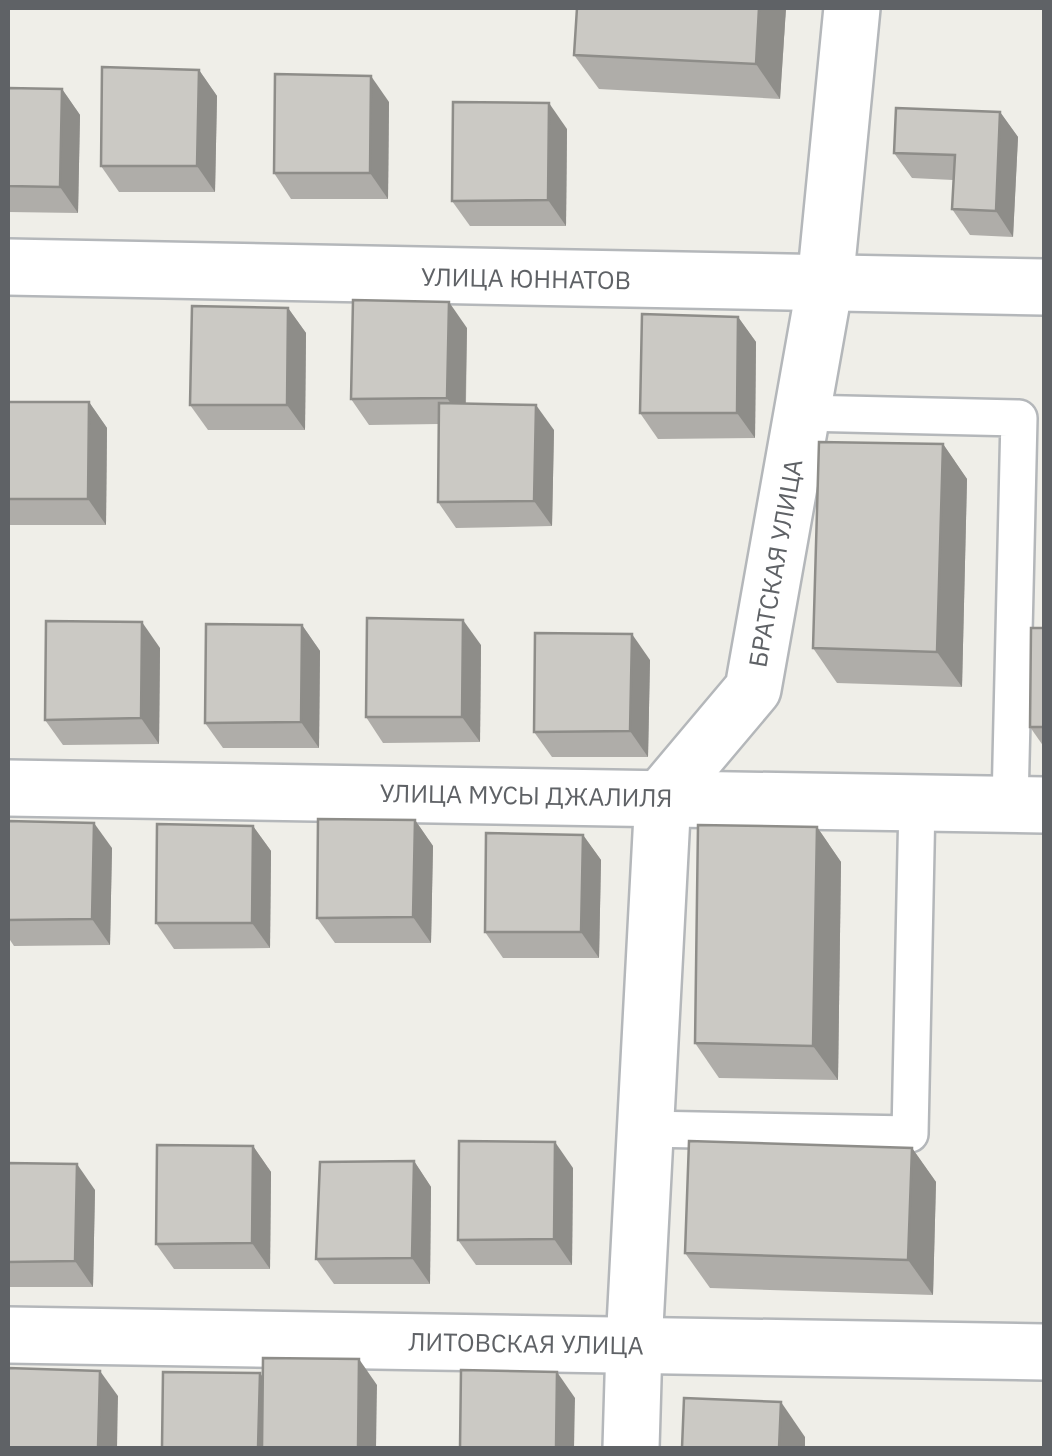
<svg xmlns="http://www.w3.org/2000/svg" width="1052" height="1456" viewBox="0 0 1052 1456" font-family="'IBM Plex Sans',sans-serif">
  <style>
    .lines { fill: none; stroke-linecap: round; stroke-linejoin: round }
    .service-casing { stroke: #b4b7ba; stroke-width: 40 }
    .minor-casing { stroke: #b4b7ba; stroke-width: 60 }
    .service { stroke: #fff; stroke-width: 35 }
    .minor { stroke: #fff; stroke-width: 55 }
    .wall { fill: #afada9 }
    .shaded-wall { fill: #8e8d89 }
    .building { fill: #cbc9c4; stroke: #8e8d89; stroke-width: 2.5 }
    .labels { text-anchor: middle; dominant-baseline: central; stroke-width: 9; stroke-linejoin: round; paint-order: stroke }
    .street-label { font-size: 25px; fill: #5f6266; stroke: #fff }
  </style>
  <rect width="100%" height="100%" fill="#efeee8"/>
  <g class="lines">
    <g class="service-casing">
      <g id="service">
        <polyline points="802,413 1019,418 1010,804"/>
        <polyline points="645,1129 910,1134 917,802"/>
      </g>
    </g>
    <g class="minor-casing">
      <g id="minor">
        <polyline points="8,267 1044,287"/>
        <polyline points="8,788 1044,805"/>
        <polyline points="8,1335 1044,1352"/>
        <polyline points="631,1448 634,1345 663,796 753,689 825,284 852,8"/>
      </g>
    </g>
    <use href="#service" class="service"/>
    <use href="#minor" class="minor"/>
  </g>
  <g class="wall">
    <polygon points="786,8 780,99 599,89 574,55"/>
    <polygon points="199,70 217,96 215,192 119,192 101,166"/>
    <polygon points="8,88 62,89 80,115 78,213 8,212"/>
    <polygon points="389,102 388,199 291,199 274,173"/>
    <polygon points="1000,112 1018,137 1013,237 970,235 952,209 953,180 912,178 894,153"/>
    <polygon points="567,129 566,226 470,226 452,201"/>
    <polygon points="288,308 306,333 305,430 208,430 190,405"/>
    <polygon points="738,317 756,342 755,438 658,439 640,413"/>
    <polygon points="467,328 466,404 554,430 552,526 456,528 438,502 439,424 369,425 351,399"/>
    <polygon points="8,402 89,402 107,428 106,525 10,525 8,522"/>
    <polygon points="943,444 967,479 962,687 837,683 813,648"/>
    <polygon points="302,625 320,651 319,748 223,748 205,723"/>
    <polygon points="1044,628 1044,747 1030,727"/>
    <polygon points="481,645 480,742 383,743 366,717"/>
    <polygon points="160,648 159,744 63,745 45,720"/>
    <polygon points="650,660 648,757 552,757 534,732"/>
    <polygon points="415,820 433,846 431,943 335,943 317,918"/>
    <polygon points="8,821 112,848 110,945 14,946 8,937"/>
    <polygon points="253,826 271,851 270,948 174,949 156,923"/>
    <polygon points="817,827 841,862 838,1080 719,1078 695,1043"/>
    <polygon points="583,835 601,860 599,958 503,958 485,932"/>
    <polygon points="253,1146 271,1172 270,1269 174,1269 156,1244"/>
    <polygon points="912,1148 936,1182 933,1295 710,1288 685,1253"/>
    <polygon points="414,1161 431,1187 430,1284 334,1284 316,1259"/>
    <polygon points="8,1163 95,1190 93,1287 8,1287"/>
    <polygon points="573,1168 572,1265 476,1265 458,1240"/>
  </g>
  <g class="shaded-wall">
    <polygon points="759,8 786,8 780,99 756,64"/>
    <polygon points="199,70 217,96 215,192 197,166"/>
    <polygon points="371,76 389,102 388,199 370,173"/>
    <polygon points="62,89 80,115 78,213 60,187"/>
    <polygon points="549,103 567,129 566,226 548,200"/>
    <polygon points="1000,112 1018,137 1013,237 996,211"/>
    <polygon points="449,302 467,328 465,424 447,398"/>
    <polygon points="288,308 306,333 305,430 287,405"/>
    <polygon points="738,317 756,342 755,438 737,413"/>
    <polygon points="89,402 107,428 106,525 88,499"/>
    <polygon points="536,405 554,430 552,526 534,501"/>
    <polygon points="943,444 967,479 962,687 937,652"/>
    <polygon points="463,620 481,645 480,742 462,717"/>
    <polygon points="142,622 160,648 159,744 141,718"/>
    <polygon points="302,625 320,651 319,748 301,722"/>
    <polygon points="632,634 650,660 648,757 630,731"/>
    <polygon points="415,820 433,846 431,943 413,917"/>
    <polygon points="94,823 112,848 110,945 92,919"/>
    <polygon points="253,826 271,851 270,948 252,923"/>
    <polygon points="817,827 841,862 838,1080 813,1046"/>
    <polygon points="583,835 601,860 599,958 581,932"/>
    <polygon points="555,1142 573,1168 572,1265 554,1239"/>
    <polygon points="253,1146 271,1172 270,1269 252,1243"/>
    <polygon points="912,1148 936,1182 933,1295 908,1260"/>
    <polygon points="414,1161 431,1187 430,1284 412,1258"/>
    <polygon points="77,1164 95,1190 93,1287 75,1261"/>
    <polygon points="359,1359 377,1385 376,1448 358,1448"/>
    <polygon points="100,1371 118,1396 117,1448 98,1448"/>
    <polygon points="557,1372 575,1398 574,1448 556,1448"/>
    <polygon points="260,1373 278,1399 276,1448 258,1448"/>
    <polygon points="781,1402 805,1437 805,1448 779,1448"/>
  </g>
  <g class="building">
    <polygon points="577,8 759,8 756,64 574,55"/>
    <polygon points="102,67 199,70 197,166 101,166"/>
    <polygon points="275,74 371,76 370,173 274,173"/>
    <polygon points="8,88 62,89 60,187 8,186"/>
    <polygon points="453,102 549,103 548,200 452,201"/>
    <polygon points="896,108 1000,112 996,211 952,209 955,155 894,153"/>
    <polygon points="353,300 449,302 447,398 351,399"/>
    <polygon points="192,306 288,308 287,405 190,405"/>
    <polygon points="642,314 738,317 737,413 640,413"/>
    <polygon points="8,402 89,402 88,499 8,499"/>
    <polygon points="439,403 536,405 534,501 438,502"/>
    <polygon points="819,442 943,444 937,652 813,648"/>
    <polygon points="367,618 463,620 462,717 366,717"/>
    <polygon points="46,621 142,622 141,718 45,720"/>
    <polygon points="206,624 302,625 301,722 205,723"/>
    <polygon points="1031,628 1044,628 1044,727 1030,727"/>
    <polygon points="535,633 632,634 630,731 534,732"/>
    <polygon points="318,819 415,820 413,917 317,918"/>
    <polygon points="8,821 94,823 92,919 8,920"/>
    <polygon points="157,824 253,826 252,923 156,923"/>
    <polygon points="698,825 817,827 813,1046 695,1043"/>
    <polygon points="486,833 583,835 581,932 485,932"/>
    <polygon points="459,1141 555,1142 554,1239 458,1240"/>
    <polygon points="689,1141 912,1148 908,1260 685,1253"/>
    <polygon points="157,1145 253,1146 252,1243 156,1244"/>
    <polygon points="414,1161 412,1258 316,1259 320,1162"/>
    <polygon points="8,1163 77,1164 75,1261 8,1262"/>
    <polygon points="263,1358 359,1359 358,1448 262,1448"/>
    <polygon points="8,1368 100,1371 98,1448 8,1448"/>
    <polygon points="461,1370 557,1372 556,1448 460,1448"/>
    <polygon points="163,1372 260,1373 258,1448 162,1448"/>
    <polygon points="684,1398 781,1402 779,1448 682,1448"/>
  </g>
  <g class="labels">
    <g class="street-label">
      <text transform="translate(526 278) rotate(1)">УЛИЦА ЮННАТОВ</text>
      <text transform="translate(775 563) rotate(-80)">БРАТСКАЯ УЛИЦА</text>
      <text transform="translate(526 795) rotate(1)">УЛИЦА МУСЫ ДЖАЛИЛЯ</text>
      <text transform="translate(526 1343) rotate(1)">ЛИТОВСКАЯ УЛИЦА</text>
    </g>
  </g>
  <rect width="1052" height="1456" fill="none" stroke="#5f6266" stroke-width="20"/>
</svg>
